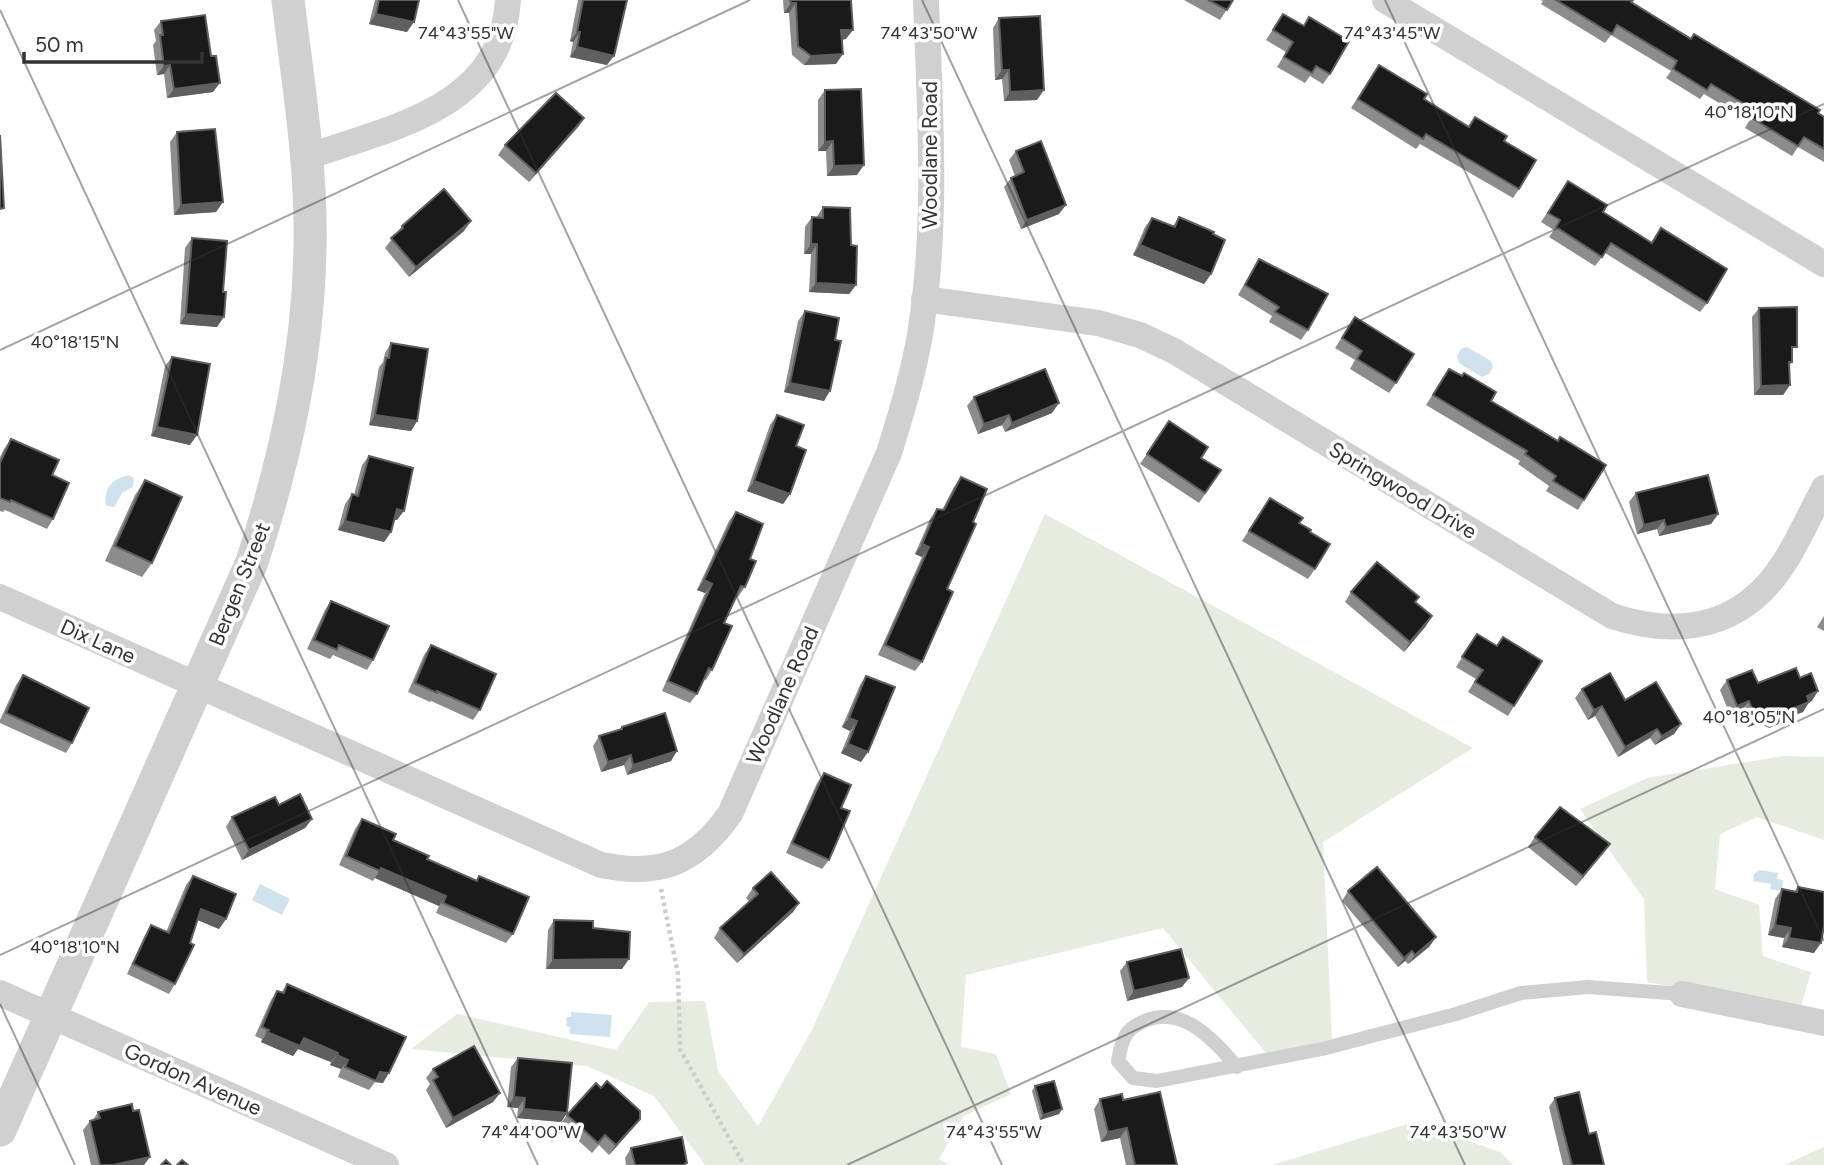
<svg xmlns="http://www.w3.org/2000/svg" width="1824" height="1165" viewBox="0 0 1824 1165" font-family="Figtree,sans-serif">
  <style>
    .green { fill: #e6ecdf }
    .water { fill: #cfe2ee }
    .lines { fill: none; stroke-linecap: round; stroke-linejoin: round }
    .path { stroke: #cdcdcd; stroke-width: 4.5; stroke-dasharray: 3.5 3.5; stroke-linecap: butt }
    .service { stroke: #d0d0d0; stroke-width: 14 }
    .minor { stroke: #d0d0d0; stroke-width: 26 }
    .tertiary { stroke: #d0d0d0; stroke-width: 33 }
    .wall { fill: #8c8c8c }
    .shaded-wall { fill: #5f5f5f }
    .building { fill: #1a1a1a; stroke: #5f5f5f; stroke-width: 2 }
    .ticks { fill: none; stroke: #333; stroke-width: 2; stroke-opacity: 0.45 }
    .labels { text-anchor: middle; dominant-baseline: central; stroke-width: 7; stroke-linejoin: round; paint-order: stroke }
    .street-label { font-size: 21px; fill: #333; stroke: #fff }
    .ticks-label { font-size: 18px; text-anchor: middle; fill: #333; stroke: #fff; stroke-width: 7; stroke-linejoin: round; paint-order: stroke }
  </style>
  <rect width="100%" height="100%" fill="#fff"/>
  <g class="green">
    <polygon points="1045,514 1473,748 1323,842 1332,1039 1269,1057 1163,928 966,975 961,1047 996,1054 1011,1094 964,1116 939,1159 949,1165 705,1165 654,1096 587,1066 411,1049 457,1014 616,1050 649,1002 705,1001 718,1071 758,1126 812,1030"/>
    <polygon points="1784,756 1824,757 1824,840 1757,817 1720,834 1715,889 1759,905 1763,956 1811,972 1800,1010 1647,982 1644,899 1580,809 1647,778"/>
    <polygon points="1414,1122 1500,1152 1513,1165 1272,1165"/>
    <polygon points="1824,1147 1824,1165 1784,1165"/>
  </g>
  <g class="water">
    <polygon points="1467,347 1491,361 1493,367 1489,374 1482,377 1459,363 1457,356 1461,349"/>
    <path d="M129,475l5,3 -1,9 -11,6 -8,14 -8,-1c-2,-19 5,-26 23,-31z"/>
    <polygon points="1759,870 1778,873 1777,879 1783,880 1782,891 1770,889 1771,884 1753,881 1754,874"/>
    <polygon points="260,884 290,899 282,915 252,900"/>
    <polygon points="571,1012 612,1015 610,1037 570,1034 570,1027 566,1026 567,1017 571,1017"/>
  </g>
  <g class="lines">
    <polyline class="path" points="661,889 678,974 680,1049 744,1165"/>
    <path class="service" d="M1237,1067c-22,-26 -53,-61 -90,-47 -22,8 -25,19 -29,41l15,17 24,3 165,-32 134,-35 65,-21 67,-6 94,7"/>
    <g class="minor">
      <polyline points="1385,0 1824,264"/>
      <path d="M307,157c83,-29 195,-49 201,-157"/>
      <path d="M924,299l174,24 42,12 34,16 438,265c58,19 116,15 158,-34 23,-27 37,-63 54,-94"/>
      <path d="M0,597l601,268c59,12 94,-2 129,-51l159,-361c12,-39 24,-78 31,-118 18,-111 10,-224 6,-335"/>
      <polyline points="0,993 386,1165"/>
      <polyline points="1682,994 1824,1023"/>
    </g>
    <path class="tertiary" d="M0,1130l252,-568c33,-102 56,-205 58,-313 2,-83 -12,-166 -22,-249"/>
  </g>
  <g class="wall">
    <polygon points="375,0 419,0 407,32 369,24"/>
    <polygon points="578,0 627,0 607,65 570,57 573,42 570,41"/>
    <polygon points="783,0 851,0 846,39 842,40 836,64 804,65 792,55 789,13 784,13"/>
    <polygon points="1184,0 1233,0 1220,20"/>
    <polygon points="1540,0 1633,0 1631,2 1824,117 1824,162 1798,147 1792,156 1745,128 1749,121 1704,94 1700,99 1666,78 1671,71 1611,35 1605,43 1541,4 1543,1"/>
    <polygon points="1283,14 1303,26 1309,17 1330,74 1323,84 1310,76 1305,83 1277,67 1286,52 1266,40"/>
    <polygon points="999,18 1037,100 1004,101 1002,79 995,80 993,28"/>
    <polygon points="161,21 213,92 167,98 164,74 157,75 153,45 156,41 154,30"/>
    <polygon points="1379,65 1424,99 1468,127 1475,117 1519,189 1513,198 1420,144 1416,149 1351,108"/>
    <polygon points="825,90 857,175 827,176 826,151 818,151 818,100"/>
    <polygon points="584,118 578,127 529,182 498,155 505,145"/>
    <polygon points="177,132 223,202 216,212 174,215 170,142"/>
    <polygon points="1016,151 1059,214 1021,229 1004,187 1011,178 1015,176 1009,160"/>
    <polygon points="1568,181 1603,212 1651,243 1661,228 1707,303 1700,312 1605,253 1595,266 1549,237 1554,230 1541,222"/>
    <polygon points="823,207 851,245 856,285 849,294 809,292 811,254 804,254 805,227 812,217 816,218"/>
    <polygon points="1179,217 1213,234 1211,274 1204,284 1133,255 1145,227 1152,218 1173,226"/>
    <polygon points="402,226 464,231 409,277 385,248"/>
    <polygon points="192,238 223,292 217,327 180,324 185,248"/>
    <polygon points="1259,259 1308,330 1301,340 1269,322 1272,316 1238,295 1253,269"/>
    <polygon points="1759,308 1792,354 1792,362 1789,366 1790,385 1783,395 1754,395 1752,317"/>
    <polygon points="805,311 835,340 824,401 784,392 798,321"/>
    <polygon points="1355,317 1396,383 1389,393 1350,369 1355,360 1335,348"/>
    <polygon points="391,343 417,421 411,431 369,425 379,367 383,362 385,353"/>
    <polygon points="172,357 190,445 151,436 165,366"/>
    <polygon points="1449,369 1491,401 1584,500 1578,510 1546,491 1549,486 1518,464 1520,461 1426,405"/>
    <polygon points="974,397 1052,413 1005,432 1002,425 978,434 967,406"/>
    <polygon points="777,415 796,446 790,494 783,504 747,491 770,425"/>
    <polygon points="1169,421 1201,458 1221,470 1199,503 1140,464"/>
    <polygon points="11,439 52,475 53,519 47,529 5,510 3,512 0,511 0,457 4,449"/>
    <polygon points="369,456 397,520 394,520 391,532 384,542 338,530 345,504 352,494 354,495 362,465"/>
    <polygon points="961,477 973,522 947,589 922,662 915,671 878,655 922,557 915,554 930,519 937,509 942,510 954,487"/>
    <polygon points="145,480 152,563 142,577 105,561 135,495"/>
    <polygon points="1636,493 1718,514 1711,524 1659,536 1657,529 1637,534 1629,502"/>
    <polygon points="1270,498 1310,532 1315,569 1308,579 1242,541"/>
    <polygon points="736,512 750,559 745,587 738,597 736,596 724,623 712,670 706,680 704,679 697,694 690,703 662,691 705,593 697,590 729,521"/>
    <polygon points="1351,592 1426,626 1404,652 1345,602"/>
    <polygon points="331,601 373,660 367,670 333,655 330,659 307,649 325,610"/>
    <polygon points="1824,616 1824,631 1817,627"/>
    <polygon points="1477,634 1497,646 1503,637 1514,706 1508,716 1468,692 1476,679 1456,667"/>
    <polygon points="431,645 480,710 473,720 431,701 430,702 408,692 424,655"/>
    <polygon points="23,675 72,743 66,753 0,723 0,720 16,685"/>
    <polygon points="866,676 861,762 841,753 850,731 842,727 860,685"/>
    <polygon points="1800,678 1812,701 1809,702 1803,712 1781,720 1778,724 1769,728 1759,723 1748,727 1742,710 1730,715 1720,690 1727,680 1758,683"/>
    <polygon points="1582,689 1625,700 1681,724 1674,734 1655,745 1650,738 1618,757 1595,716 1588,720 1575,698"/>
    <polygon points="622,727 671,761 627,775 624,765 601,772 593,746 599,736 619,730"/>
    <polygon points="824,773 841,808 829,860 822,869 786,853 817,783"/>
    <polygon points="279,805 312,819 305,828 242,860 226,827 232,817"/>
    <polygon points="362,819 393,840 427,859 476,880 479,876 513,934 506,943 436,913 439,906 375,878 373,881 339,865 355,829"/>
    <polygon points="1535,837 1610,844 1576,886 1528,847"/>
    <polygon points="193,876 226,919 219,929 198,920 175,984 169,994 127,974 145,935 151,925 166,932 186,885"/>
    <polygon points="1798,887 1814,953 1782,947 1784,938 1768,935 1775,899 1782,889 1795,891"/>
    <polygon points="753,888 799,903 793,912 737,963 714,938 720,928 749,901 746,898"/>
    <polygon points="1348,891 1436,937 1429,947 1408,964 1405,961 1398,967 1342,901"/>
    <polygon points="554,920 593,928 622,969 546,969 548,930"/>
    <polygon points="1127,962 1182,987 1127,1001 1120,971"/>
    <polygon points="287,984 383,1083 375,1082 369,1090 338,1077 341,1069 330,1065 331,1062 298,1049 293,1056 261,1042 262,1039 255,1036 271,1000 277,991 282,992"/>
    <polygon points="518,1058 567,1113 561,1122 517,1118 518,1108 507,1107 511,1067"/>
    <polygon points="433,1069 500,1093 493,1102 446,1128 426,1090 430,1084 426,1078"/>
    <polygon points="1035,1086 1062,1109 1059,1114 1040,1120 1032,1091"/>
    <polygon points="1555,1098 1589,1134 1604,1165 1563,1165 1549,1107"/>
    <polygon points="1100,1099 1123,1100 1177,1165 1126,1165 1120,1138 1101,1142 1094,1109"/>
    <polygon points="98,1112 144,1165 91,1165 83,1130 90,1121 93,1120"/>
    <polygon points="567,1115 633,1128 609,1155 599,1145 592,1153 560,1124"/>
    <polygon points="631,1148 686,1165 626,1165 625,1158"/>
  </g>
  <g class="shaded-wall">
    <polygon points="791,3 796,3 789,13 784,13"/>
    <polygon points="376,14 414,22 407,32 369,24"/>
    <polygon points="841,30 853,30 846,39 834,40"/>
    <polygon points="577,32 580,32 573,42 570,41"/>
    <polygon points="577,47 614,56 607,65 570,57"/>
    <polygon points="843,54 836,64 804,65 811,56"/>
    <polygon points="170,65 164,74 157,75 164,66"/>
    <polygon points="1002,70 1009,70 1002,79 995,80"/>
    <polygon points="220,83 213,92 167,98 174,89"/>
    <polygon points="1044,90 1037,100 1004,101 1010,92"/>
    <polygon points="584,118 578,127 529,182 536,173"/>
    <polygon points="833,141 826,151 818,151 825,142"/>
    <polygon points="864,165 857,175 827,176 834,166"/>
    <polygon points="223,202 216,212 174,215 181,205"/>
    <polygon points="1066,205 1059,214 1021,229 1027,220"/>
    <polygon points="471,221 464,231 409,277 416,267"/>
    <polygon points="811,244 817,244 811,254 804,254"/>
    <polygon points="1140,245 1211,274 1204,284 1133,255"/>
    <polygon points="816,283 856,285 849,294 809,292"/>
    <polygon points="186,314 224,317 217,327 180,324"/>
    <polygon points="790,383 830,391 824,401 784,392"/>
    <polygon points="1790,385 1783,395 1754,395 1761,386"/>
    <polygon points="1059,403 1052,413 1005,432 1012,423"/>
    <polygon points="375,415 417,421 411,431 369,425"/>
    <polygon points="1009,415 1002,425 978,434 984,424"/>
    <polygon points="157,427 197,435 190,445 151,436"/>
    <polygon points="754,481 790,494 783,504 747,491"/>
    <polygon points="397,509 404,511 397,520 390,519"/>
    <polygon points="1718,514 1711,524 1659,536 1666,527"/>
    <polygon points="1664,520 1657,529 1637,534 1644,525"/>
    <polygon points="345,521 391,532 384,542 338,530"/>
    <polygon points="922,544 929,547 922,557 915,554"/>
    <polygon points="704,580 712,584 705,593 697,590"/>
    <polygon points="1432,616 1426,626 1404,652 1410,642"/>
    <polygon points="1818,691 1812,701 1806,703 1809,702 1803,712 1781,720 1778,724 1769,728 1776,718 1807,696"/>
    <polygon points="1749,701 1742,710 1730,715 1737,706"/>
    <polygon points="1602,706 1595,716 1588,720 1594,710"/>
    <polygon points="1766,713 1759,723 1748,727 1755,717"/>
    <polygon points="849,718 857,721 850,731 842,727"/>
    <polygon points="1681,724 1674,734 1655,745 1662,736"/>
    <polygon points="1657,729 1650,738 1618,757 1625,747"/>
    <polygon points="848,744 868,752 861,762 841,753"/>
    <polygon points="677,751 671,761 627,775 633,765"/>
    <polygon points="631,755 624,765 601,772 608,762"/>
    <polygon points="312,819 305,828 242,860 249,850"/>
    <polygon points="1610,844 1603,853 1576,886 1583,876"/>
    <polygon points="381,868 446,896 439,906 375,878"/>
    <polygon points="799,903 793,912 737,963 744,954"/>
    <polygon points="201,909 226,919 219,929 195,919"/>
    <polygon points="1775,925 1791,928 1784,938 1768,935"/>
    <polygon points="1436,937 1429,947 1408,964 1415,955"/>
    <polygon points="1789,938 1821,943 1814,953 1782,947"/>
    <polygon points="1412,951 1405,961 1398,967 1404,958"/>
    <polygon points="629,959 622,969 546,969 553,960"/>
    <polygon points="1189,978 1182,987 1127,1001 1134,991"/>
    <polygon points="267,1032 304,1038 338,1053 331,1062 298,1049 293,1056 261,1042"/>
    <polygon points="337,1055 348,1060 341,1069 330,1065"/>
    <polygon points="380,1072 389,1073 383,1083 375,1082"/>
    <polygon points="500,1093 493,1102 446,1128 453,1118"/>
    <polygon points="514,1097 525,1098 518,1108 507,1107"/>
    <polygon points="524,1109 567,1113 561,1122 517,1118"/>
    <polygon points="1062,1109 1059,1114 1040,1120 1043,1115"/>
    <polygon points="640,1119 633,1128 609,1155 616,1145"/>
    <polygon points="1127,1128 1120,1138 1101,1142 1108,1132"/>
    <polygon points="150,1157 144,1165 113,1165"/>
  </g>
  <g class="building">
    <polygon points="379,0 419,0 414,22 376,14"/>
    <polygon points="583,0 627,0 614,56 577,47 580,32 577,32"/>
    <polygon points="790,0 851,0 853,30 841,30 843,54 811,56 798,46 796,3 791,3"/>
    <polygon points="1208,0 1233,0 1227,10"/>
    <polygon points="1556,0 1633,0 1631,2 1691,39 1694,34 1820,110 1818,113 1824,117 1824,149 1804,137 1798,146 1752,118 1756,111 1711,84 1707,90 1673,69 1677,61 1617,25 1612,34"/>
    <polygon points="1283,14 1304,26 1309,17 1349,41 1330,74 1316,66 1312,73 1284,57 1293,42 1273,30"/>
    <polygon points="205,15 211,56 216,56 220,83 174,89 170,65 164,66 160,35 163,35 161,21"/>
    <polygon points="1040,16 1044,90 1010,92 1009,70 1002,70 999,18"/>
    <polygon points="1379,65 1427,94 1424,99 1469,127 1475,117 1507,136 1504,141 1536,160 1519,189 1426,134 1423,139 1358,99"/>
    <polygon points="861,89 864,165 834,166 833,141 825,142 825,90"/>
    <polygon points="556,93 584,118 536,173 505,145"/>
    <polygon points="215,129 223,202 181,205 177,132"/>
    <polygon points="0,135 4,208 0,209"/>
    <polygon points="1041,141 1066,205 1027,220 1011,178 1024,172 1016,151"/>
    <polygon points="1568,181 1607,205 1603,212 1652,243 1661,228 1727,269 1707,303 1611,243 1602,257 1556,227 1560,220 1548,213"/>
    <polygon points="444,189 471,221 416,267 391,238 403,228 402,226"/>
    <polygon points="823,207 850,208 851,245 857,246 856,285 816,283 817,244 811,244 812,217 823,218"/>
    <polygon points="1179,217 1214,232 1213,234 1225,240 1211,274 1140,245 1152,218 1175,227"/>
    <polygon points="192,238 227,241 223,292 226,292 224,317 186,314"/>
    <polygon points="1259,259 1328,294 1308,330 1275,312 1279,307 1245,285"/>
    <polygon points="1797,307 1797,347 1792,347 1792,362 1789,362 1790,385 1761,386 1759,308"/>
    <polygon points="805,311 839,318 835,340 841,341 830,391 790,383"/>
    <polygon points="1355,317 1414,354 1396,383 1357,359 1362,351 1342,338"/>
    <polygon points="391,343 428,349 417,421 375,415 386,358 389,358"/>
    <polygon points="172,357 210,364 197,435 157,427"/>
    <polygon points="1045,369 1059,403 1012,423 1009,415 984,424 974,397"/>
    <polygon points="1449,369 1462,376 1464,373 1496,392 1491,401 1558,441 1560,437 1606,465 1584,500 1553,481 1556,476 1525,454 1527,451 1433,395"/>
    <polygon points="777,415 804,425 796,446 806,450 790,494 754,481"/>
    <polygon points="1169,421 1208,447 1201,458 1221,470 1205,493 1147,454"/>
    <polygon points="11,439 59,460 52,475 69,483 53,519 11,500 10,502 0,498 0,463"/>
    <polygon points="369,456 413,468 404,511 397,509 391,532 345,521 352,494 358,496"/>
    <polygon points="1708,475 1718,514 1666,527 1664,520 1644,525 1636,493"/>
    <polygon points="961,477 987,489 973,522 976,524 947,589 953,592 922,662 885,645 929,547 922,544 937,509 944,510"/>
    <polygon points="145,480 182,497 152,563 115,546"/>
    <polygon points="1270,498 1303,518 1299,523 1311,530 1310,532 1330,544 1315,569 1249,531"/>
    <polygon points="736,512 763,524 750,559 756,561 745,587 741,586 724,623 732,626 712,670 709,668 697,694 668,681 712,584 704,580"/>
    <polygon points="1377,562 1419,597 1415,602 1432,616 1410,642 1351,592"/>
    <polygon points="331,601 389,626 373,660 339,645 337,650 314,640"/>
    <polygon points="1477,634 1497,646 1503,637 1542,661 1514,706 1475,682 1483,670 1462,657"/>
    <polygon points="431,645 496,674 480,710 437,691 437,693 415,683"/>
    <polygon points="1796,668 1800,678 1811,673 1818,691 1807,696 1809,702 1787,711 1785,715 1776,718 1766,713 1755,717 1749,701 1737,706 1727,680 1752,670 1758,683"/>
    <polygon points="1610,673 1625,700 1656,682 1681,724 1662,736 1657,729 1625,747 1602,706 1594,710 1582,689"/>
    <polygon points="23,675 89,708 72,743 6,713"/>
    <polygon points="866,676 895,687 868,752 848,744 857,721 849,718"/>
    <polygon points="665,713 677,751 633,765 631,755 608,762 599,736 622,729 622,727"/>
    <polygon points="824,773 851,785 841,808 850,811 829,860 792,843"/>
    <polygon points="300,794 312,819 249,850 232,817 275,797 279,805"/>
    <polygon points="1560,807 1610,844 1583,876 1535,837"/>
    <polygon points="362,819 396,834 393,840 429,856 427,859 477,881 479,876 529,897 513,934 443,903 446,896 381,868 380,871 346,856"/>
    <polygon points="1377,867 1436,937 1415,955 1412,951 1404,958 1348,891"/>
    <polygon points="771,872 799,903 744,954 720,928 758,894 753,888"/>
    <polygon points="193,876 236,894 226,919 201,909 190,943 194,945 175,984 133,964 151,925 169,933"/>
    <polygon points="1798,887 1824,892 1824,926 1821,943 1789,938 1791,928 1775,925 1782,889 1797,892"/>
    <polygon points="554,920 593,921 593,928 630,932 629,959 553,960"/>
    <polygon points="1181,949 1189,978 1134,991 1127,962"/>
    <polygon points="287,984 406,1037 389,1073 380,1072 376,1081 345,1067 348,1060 337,1055 338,1053 304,1038 300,1046 267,1032 269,1030 262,1027 277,991 284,993"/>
    <polygon points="474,1046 500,1093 453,1118 433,1080 438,1077 433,1069"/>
    <polygon points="518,1058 572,1063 567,1113 524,1109 525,1098 514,1097"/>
    <polygon points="607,1081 640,1111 640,1119 616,1145 605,1135 598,1143 567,1115 596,1083 601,1088"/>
    <polygon points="1054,1081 1062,1109 1043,1115 1035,1086"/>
    <polygon points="1160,1092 1177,1165 1135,1165 1127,1128 1108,1132 1100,1099 1122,1094 1123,1100"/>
    <polygon points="1579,1092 1589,1134 1596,1132 1604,1165 1572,1165 1555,1098"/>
    <polygon points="132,1104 133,1111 139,1110 150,1157 113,1165 100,1165 90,1121 100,1118 98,1112"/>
    <polygon points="682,1137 687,1163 683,1165 635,1165 631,1148"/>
    <polygon points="166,1160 171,1165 161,1165"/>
    <polygon points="182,1160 188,1165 177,1165"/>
  </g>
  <path class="ticks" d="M458,0l544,1165M922,0l543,1165M1385,0l439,941M0,10l538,1155M0,350l750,-350M0,955l1824,-851M0,1004l75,161M847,1165l977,-456"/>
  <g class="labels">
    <g class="street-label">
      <text transform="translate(929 155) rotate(-90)">Woodlane Road</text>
      <text transform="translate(1403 490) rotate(31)">Springwood Drive</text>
      <text transform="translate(239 584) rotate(-68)">Bergen Street</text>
      <text transform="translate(98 641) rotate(24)">Dix Lane</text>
      <text transform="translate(782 695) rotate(-66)">Woodlane Road</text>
      <text transform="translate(193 1079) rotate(24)">Gordon Avenue</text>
    </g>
  </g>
  <g class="ticks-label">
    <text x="466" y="39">74°43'55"W</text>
    <text x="929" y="39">74°43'50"W</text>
    <text x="1392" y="39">74°43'45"W</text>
    <text x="1749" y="118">40°18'10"N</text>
    <text x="75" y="348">40°18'15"N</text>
    <text x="1749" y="723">40°18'05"N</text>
    <text x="75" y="953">40°18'10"N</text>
    <text x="531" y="1138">74°44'00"W</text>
    <text x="994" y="1138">74°43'55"W</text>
    <text x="1458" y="1138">74°43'50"W</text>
  </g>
  <path d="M24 52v10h178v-10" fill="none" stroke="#333333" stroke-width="3.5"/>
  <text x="35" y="52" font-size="21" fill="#333333" stroke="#ffffff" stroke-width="5" paint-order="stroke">50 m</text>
</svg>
